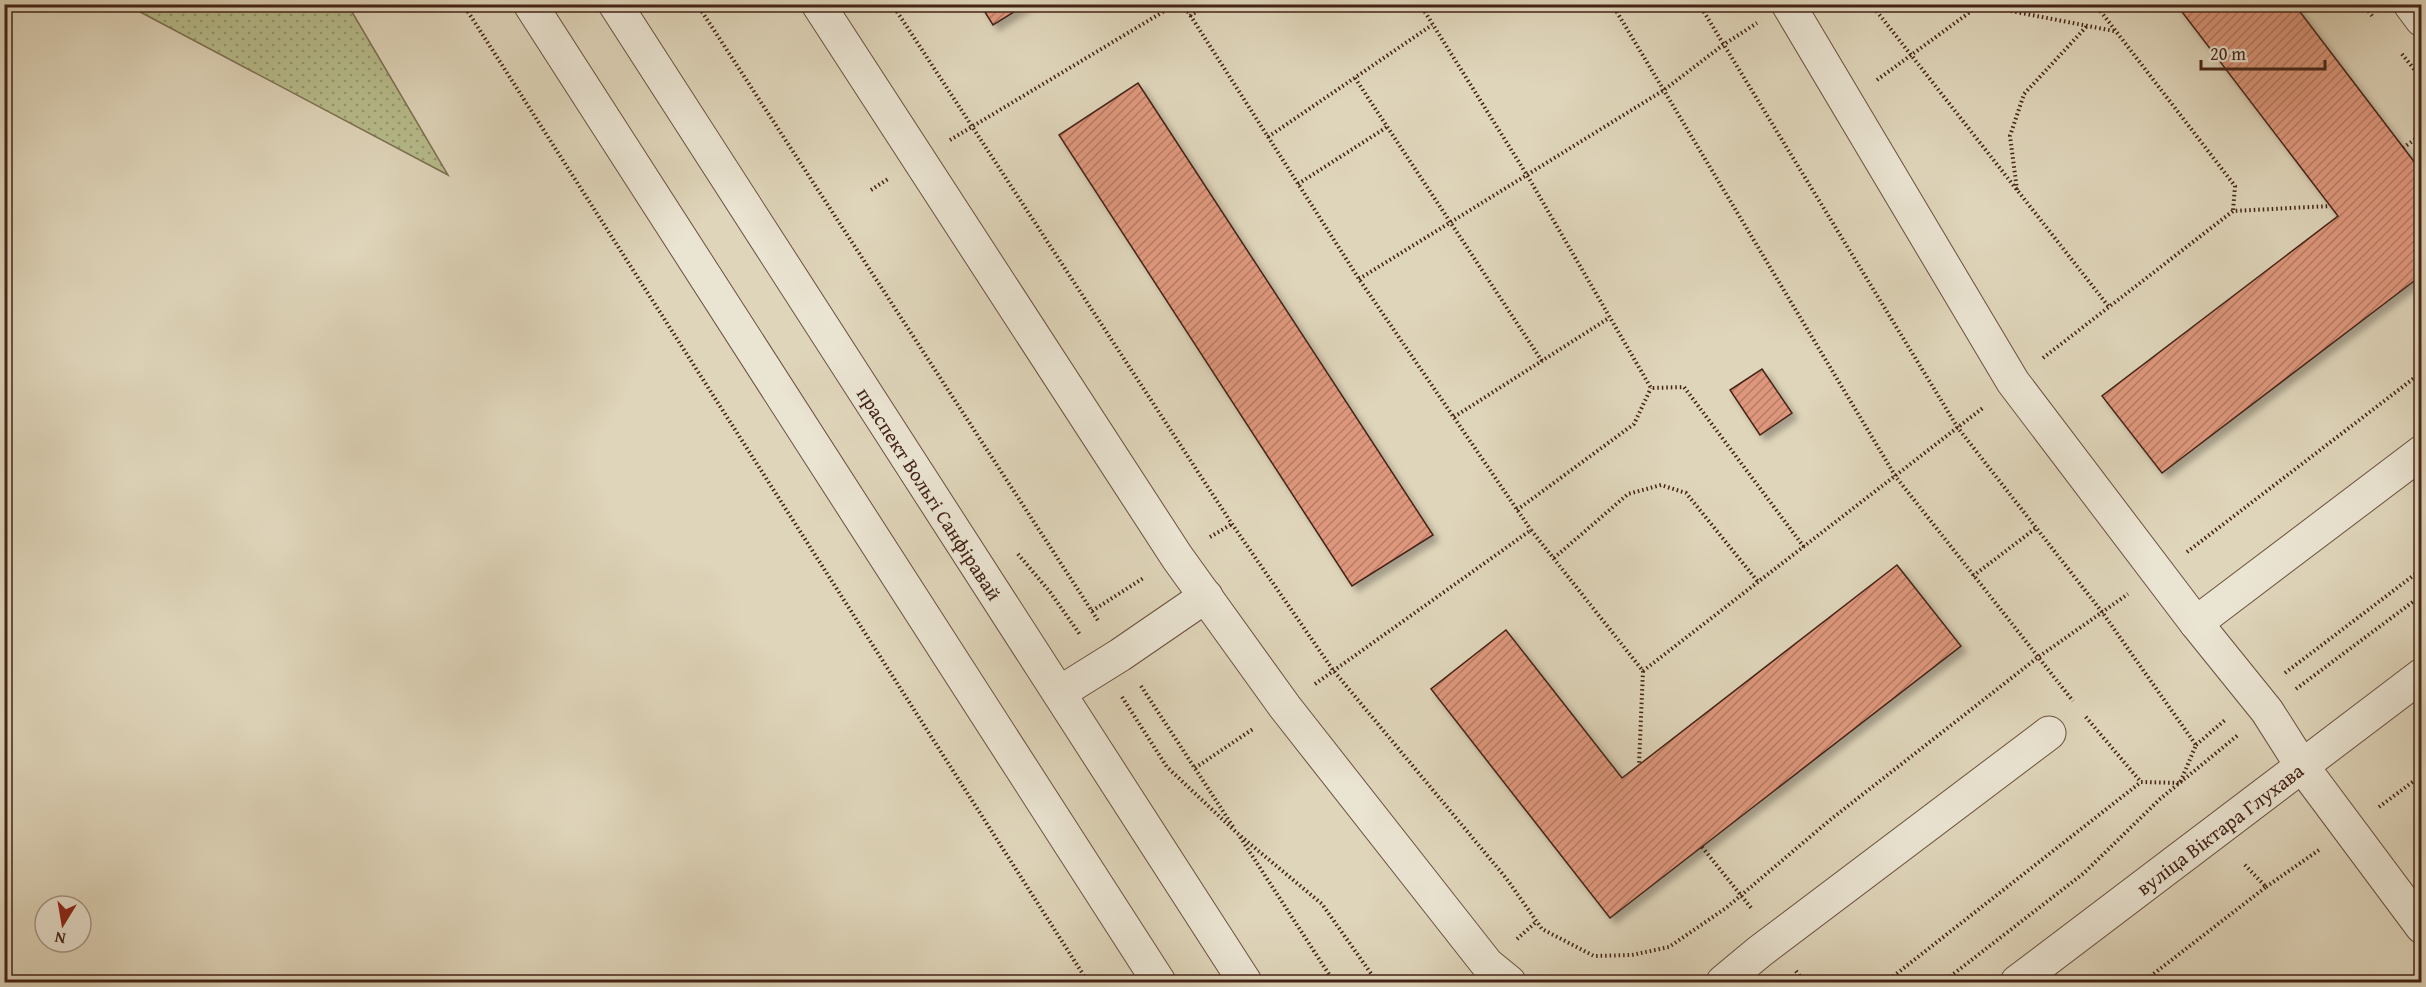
<svg xmlns="http://www.w3.org/2000/svg" width="2426" height="987" viewBox="0 0 2426 987" font-family="'Gentium Book Plus',serif">
  <style>
    .green { fill: url(#green-dots); stroke: #7e7052; stroke-width: 1.5 }
    .building { fill: url(#building-hatch); stroke: #442417; stroke-width: 1.5; filter: url(#shadow) }
    .lines { fill: none; stroke-linecap: round; stroke-linejoin: round }
    .minor-casing { stroke: #6b5040; stroke-width: 35 }
    .path { stroke: #442417; stroke-width: 4; stroke-dasharray: 1.5 3; stroke-linecap: butt }
    .minor { stroke: #eae4d2; stroke-width: 33 }
    .labels { text-anchor: middle; dominant-baseline: central; stroke-width: 5; stroke-linejoin: round; paint-order: stroke }
    .street-label { font-size: 20px; fill: #442417; stroke: #eae4d2 }
  </style>
  <defs>
    <pattern id="green-dots" width="8" height="8" patternUnits="userSpaceOnUse" patternTransform="scale(1.5)"><rect width="8" height="8" fill="#b7bc8c"/><path d="M2 2h.1M6 6h.1" fill="none" stroke="#969971" stroke-width="1.8" stroke-linecap="round"/></pattern>
    <pattern id="building-hatch" width="6" height="6" patternUnits="userSpaceOnUse" patternTransform="scale(1.5)"><rect width="6" height="6" fill="#de977c"/><path d="M-1 1l2-2M0 6l6-6M5 7l2-2" fill="none" stroke="#b67b65"/></pattern>
    <filter id="shadow"><feDropShadow dx="5.5" dy="5.5" stdDeviation="3" flood-color="#0004"/></filter>
  </defs>
  <rect width="100%" height="100%" fill="#dfd5ba"/>
  <filter id="stains"><feTurbulence type="fractalNoise" baseFrequency=".00333" numOctaves="4"/><feColorMatrix values="0 0 0 0 .2 0 0 0 0 .09 0 0 0 0 .02 0 0 0 .5 -.17"/></filter>
  <radialGradient id="worn" r=".72"><stop offset=".6" stop-color="#630" stop-opacity="0"/><stop offset="1" stop-color="#630" stop-opacity=".3"/></radialGradient>
  <polygon class="green" points="127,5 348,5 448,175"/>
  <g class="building">
    <polygon points="980,4 1027,4 993,25"/>
    <polygon points="2176,4 2294,4 2422,172 2422,275 2162,473 2102,396 2338,216"/>
    <polygon points="1138,83 1433,535 1352,586 1059,135"/>
    <polygon points="1762,369 1792,413 1760,435 1730,390"/>
    <polygon points="1897,565 1961,646 1610,918 1431,689 1506,630 1622,778"/>
  </g>
  <g class="lines">
    <g class="minor-casing">
      <g id="minor">
        <polyline points="530,4 1159,982"/>
        <path id="s1" d="M615,4l630,978"/>
        <polyline points="818,4 1177,557 1285,707 1487,964 1509,982"/>
        <polyline points="1788,4 2013,382 2196,623 2267,711 2302,766 2422,927"/>
        <polyline points="2410,4 2422,20"/>
        <polyline points="2196,623 2422,452"/>
        <polyline points="1059,693 1120,655 1206,596"/>
        <polyline points="1723,982 1759,952 2049,733"/>
        <path id="s2" d="M2017,982l405,-307"/>
      </g>
    </g>
    <g class="path">
      <polyline points="463,4 1088,982"/>
      <polyline points="697,4 1099,622"/>
      <polyline points="892,4 1232,524 1333,670 1506,878 1542,929 1594,956 1632,955 1669,947 1726,908 1830,820 2037,658 2128,594"/>
      <polyline points="1183,4 1359,279 1531,530"/>
      <polyline points="1420,4 1527,175 1651,388 1684,387 1804,547"/>
      <polyline points="1612,4 1896,477 2073,701"/>
      <polyline points="1699,4 1958,428 2102,612 2196,745 2180,783 2141,782 2085,716"/>
      <polyline points="1871,4 2109,307"/>
      <polyline points="2095,4 2235,186 2233,211"/>
      <polyline points="2363,4 2373,17"/>
      <polyline points="1980,5 2114,31"/>
      <polyline points="1190,16 1208,4"/>
      <polyline points="2402,54 2422,79"/>
      <polyline points="1355,78 1542,361"/>
      <polyline points="1877,80 1981,4"/>
      <polyline points="1268,137 1432,25"/>
      <polyline points="950,140 1176,4"/>
      <polyline points="2403,148 2422,134"/>
      <polyline points="1298,184 1387,127"/>
      <polyline points="871,190 888,179"/>
      <polyline points="2017,190 2010,136 2024,94 2087,26"/>
      <polyline points="1359,279 1664,90 1723,45 1757,23"/>
      <polyline points="2043,358 2233,211 2330,206"/>
      <polyline points="1454,417 1609,318"/>
      <polyline points="1517,510 1634,424 1651,388"/>
      <polyline points="1210,537 1232,524"/>
      <polyline points="2187,552 2422,372"/>
      <polyline points="1018,554 1050,592 1081,636"/>
      <polyline points="1554,558 1628,494 1661,485 1686,493 1759,583"/>
      <polyline points="1973,576 2036,528"/>
      <polyline points="1092,611 1145,577"/>
      <polyline points="1643,671 1984,407"/>
      <polyline points="2285,673 2422,569"/>
      <polyline points="1315,684 1531,530 1643,671 1639,764"/>
      <polyline points="1141,686 1234,828"/>
      <polyline points="2296,689 2422,595"/>
      <polyline points="1122,697 1167,767 1237,833 1322,904 1377,982"/>
      <polyline points="2196,745 2225,720"/>
      <polyline points="1195,768 1253,729"/>
      <polyline points="2379,807 2422,775"/>
      <polyline points="1240,837 1334,982"/>
      <polyline points="1702,847 1752,909"/>
      <polyline points="2266,887 2319,850"/>
      <polyline points="1517,939 1537,921"/>
      <polyline points="1796,971 1804,982"/>
      <polyline points="1886,982 2141,782"/>
      <polyline points="1943,982 2084,873 2160,799 2238,735"/>
      <polyline points="2143,982 2266,887 2244,864"/>
    </g>
    <use href="#minor" class="minor"/>
  </g>
  <g class="labels">
    <g class="street-label">
      <text stroke="none"><textPath href="#s1" startOffset="582">праспект Вольгі Санфіравай</textPath></text>
      <text stroke="none"><textPath href="#s2" startOffset="254">вуліца Віктара Глухава</textPath></text>
    </g>
  </g>
  <rect width="2426" height="987" fill="none" stroke="#dfd5ba" stroke-width="24"/>
  <rect x="6" y="6" width="2414" height="975" fill="none" stroke="#442417" stroke-width="3"/>
  <rect x="12" y="12" width="2402" height="963" fill="none" stroke="#442417" stroke-width="1.5"/>
  <g transform="translate(63 924) rotate(191)"><circle r="28" fill="#eae4d2" stroke="#a89787" stroke-width="1.5"/>
  <path d="M0-4.5L10 22L0 15L-10 22Z" fill="#8f2418"/>
  <text y="-9" font-size="16" font-weight="bold" text-anchor="middle" fill="#442417">N</text>
  </g>
  <path d="M2201 60v9h124v-9" fill="none" stroke="#442417" stroke-width="3"/>
  <text x="2210" y="60" font-size="18" fill="#442417" stroke="#eae4d2" stroke-width="4.5" paint-order="stroke">20 m</text>
  <rect width="100%" height="100%" filter="url(#stains)"/>
  <rect width="100%" height="100%" fill="url(#worn)"/>
</svg>
